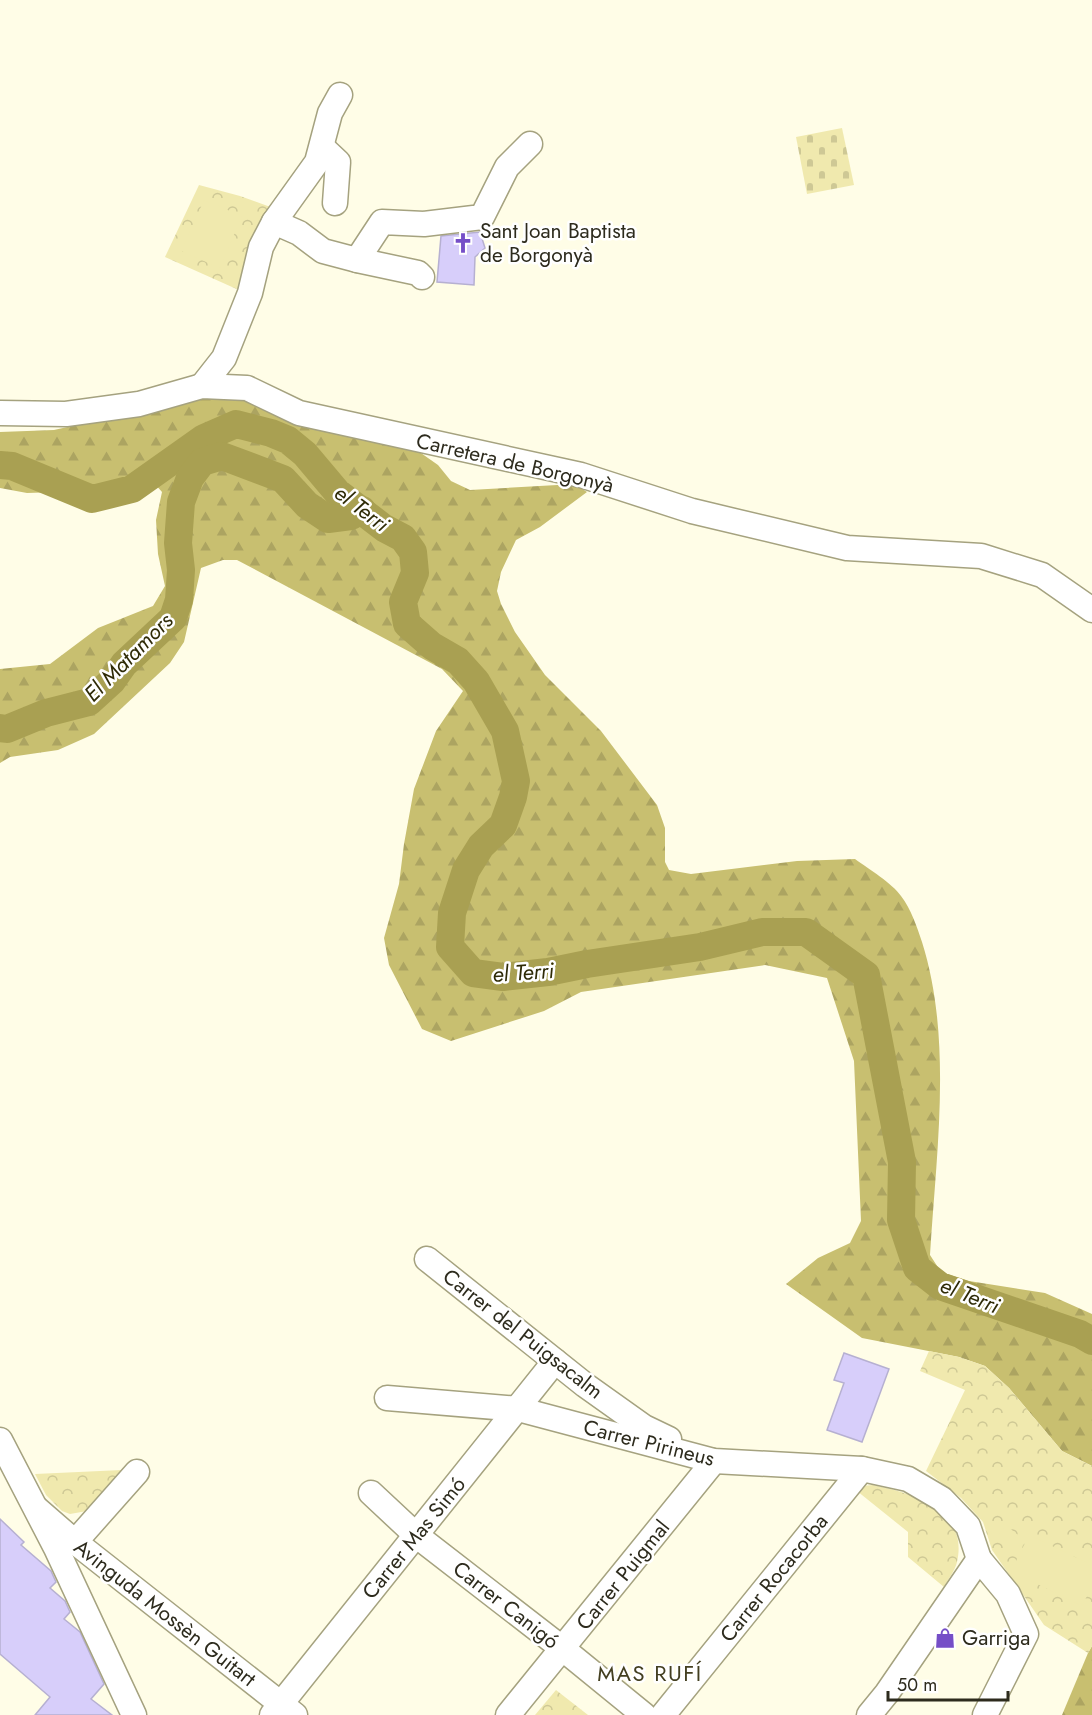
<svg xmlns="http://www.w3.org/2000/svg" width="1092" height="1715" viewBox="0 0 1092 1715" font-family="Jost,sans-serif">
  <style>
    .forest { fill: url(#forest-firs) }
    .cemetery { fill: url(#cemetery-stones) }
    .park { fill: url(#park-crowns) }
    .pitch { fill: #f0e9ae }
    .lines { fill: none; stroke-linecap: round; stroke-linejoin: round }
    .river { stroke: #a9a052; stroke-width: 28 }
    .building { fill: #d7cefa; stroke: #b6b0d1; stroke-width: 1.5 }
    .minor-casing { stroke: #a5a27f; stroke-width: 27 }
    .minor { stroke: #fff; stroke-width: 24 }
    .labels { text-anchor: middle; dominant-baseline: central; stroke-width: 5; stroke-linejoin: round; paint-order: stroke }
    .poi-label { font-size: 21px; fill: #2d2b1d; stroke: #fff; text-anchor: start }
    .street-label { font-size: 21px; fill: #2d2b1d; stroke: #fff }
    .water-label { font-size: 22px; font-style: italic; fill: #2f2b07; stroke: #fff }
    .neighbourhood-label { font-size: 22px; letter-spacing: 1.5px; fill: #433f20; stroke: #fff }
  </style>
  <defs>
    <pattern id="forest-firs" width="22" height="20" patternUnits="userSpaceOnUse" patternTransform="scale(1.5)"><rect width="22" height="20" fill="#c8bf70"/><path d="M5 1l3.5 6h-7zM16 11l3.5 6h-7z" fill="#aca461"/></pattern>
    <pattern id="cemetery-stones" width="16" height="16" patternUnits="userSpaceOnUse" patternTransform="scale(1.5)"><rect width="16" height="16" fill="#f0e9ae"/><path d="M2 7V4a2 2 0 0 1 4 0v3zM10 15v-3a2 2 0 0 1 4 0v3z" fill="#cec895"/></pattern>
    <pattern id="park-crowns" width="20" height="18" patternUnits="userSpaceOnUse" patternTransform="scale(1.5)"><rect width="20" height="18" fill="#f0e9ae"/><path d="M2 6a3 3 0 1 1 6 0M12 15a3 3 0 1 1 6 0" fill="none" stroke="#cec895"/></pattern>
  </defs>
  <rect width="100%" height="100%" fill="#fffde7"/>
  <g class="forest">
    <path d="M222,396l29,4 167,51 20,14 13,16 19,9 105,-6 12,8 -47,35 -24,13 -15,32 -4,19 4,13 14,28 30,43 56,56 56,74 8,23v34l4,8 22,4 106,-13 58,-2c14,10 37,24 46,37 10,13 16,31 21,46 31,98 14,212 8,313l11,17 28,9 76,12 47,21v152l-30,-15 -53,-63 -24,-22 -26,-9 -97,-19 -76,-54 32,-26 32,-15 11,-22 -7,-160 -27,-83 -62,-13 -184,27 -37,19 -93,30 -29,-12 -33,-64 -5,-27 15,-54 5,-40 10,-55 22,-58 27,-40 -21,-22 -205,-109h-14l-22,8 -17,74 -14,21 -76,71 -36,16 -48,7 -10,6v-94l50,-5 48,-36 55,-22 12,-20 -7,-32 -2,-34 6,-28 -8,-9 -64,17 -32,-8 -31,1 -27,-5v-56l54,-2 143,-32z"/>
    <polygon points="1092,1646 1092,1715 1062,1715 1088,1653"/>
  </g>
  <polygon class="cemetery" points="842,128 854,185 807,194 796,137"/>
  <g class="park">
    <polygon points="199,185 240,196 276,209 241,291 165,257"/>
    <polygon points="929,1351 959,1357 985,1366 1009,1388 1062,1451 1092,1466 1092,1646 1088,1653 1044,1625 992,1550 983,1522 961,1498 926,1471 965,1390 920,1371"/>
    <polygon points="122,1470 87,1511 70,1514 62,1511 46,1495 35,1474"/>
    <path d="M873,1485c39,8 96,25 84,77 -2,9 -9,17 -13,25l-36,-30v-25l-51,-41 4,-5z"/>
    <polygon points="556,1690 588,1715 535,1715"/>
  </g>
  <g class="pitch">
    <polygon points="204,200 242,216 220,268 181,251"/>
    <polygon points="1007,1526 1018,1535 1005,1548 996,1536"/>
    <polygon points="1029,1535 1092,1565 1092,1586 1082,1606 1011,1571"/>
  </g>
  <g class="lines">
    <g class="river">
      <polyline points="0,465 12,466 92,499 132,489 204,438 236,424 271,433 288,440 305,454 337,492 384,528 403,538 413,552 415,573 403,602 407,624 432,646 458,661 476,681 505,731 516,781 513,797 503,825 481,846 466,870 452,913 450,947 473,973 503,977 548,972 587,964 700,947 762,932 806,932 866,975 902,1162 901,1220 917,1268 940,1286 1080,1334 1092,1341"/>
      <polyline points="0,728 7,729 46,713 89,702 112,681 124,664 173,618 179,600 181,570 178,543 181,502 190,478 202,462 222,456 283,479 307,505 328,519 351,516 362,510"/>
    </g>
  </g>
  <g class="building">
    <polygon points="480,232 485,248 475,257 474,285 437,282 441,236"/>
    <polygon points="844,1353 889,1369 862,1442 827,1430 844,1383 834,1380"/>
    <polygon points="0,1519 24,1542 21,1545 51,1571 56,1582 50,1588 65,1601 70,1612 64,1619 80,1632 104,1684 91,1699 112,1715 35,1715 50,1697 0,1654"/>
  </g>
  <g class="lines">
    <g class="minor-casing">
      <g id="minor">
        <polyline points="322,147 338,162 335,203"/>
        <polyline points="274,222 299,233 323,251 357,260 382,222 424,224 482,217 507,167 530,144"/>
        <polyline points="357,260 418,273 422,277"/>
        <polyline points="202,386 224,358 250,293 261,247 274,222 317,162 330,113 340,95"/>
        <polyline points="0,413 66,414 139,404 202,386 247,388 299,413 581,475 692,511 847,548 981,556 1042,575 1092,610"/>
        <polyline points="427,1259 585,1385 644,1427 669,1439"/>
        <polyline points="387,1398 518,1409 714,1461 862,1469 908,1479 942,1499 968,1526 979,1559 1008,1594 1026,1634 985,1715"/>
        <polyline points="0,1440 56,1548 134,1715"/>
        <polyline points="371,1493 417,1536 563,1649 644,1715"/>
        <polyline points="37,1509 75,1542 295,1715"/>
        <polyline points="75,1542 137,1472"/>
        <polyline points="272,1715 555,1361"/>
        <polyline points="508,1715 714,1461"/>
        <polyline points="663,1715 862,1469"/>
        <polyline points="869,1715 887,1693 979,1559"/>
      </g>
    </g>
    <use href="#minor" class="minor"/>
  </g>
  <defs>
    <g id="church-bare" transform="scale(1.62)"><path d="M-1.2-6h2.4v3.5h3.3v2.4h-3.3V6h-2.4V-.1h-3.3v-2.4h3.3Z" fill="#754ec7" stroke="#fff" stroke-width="2.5" paint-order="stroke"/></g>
    <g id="shop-bare" transform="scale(1.62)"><path d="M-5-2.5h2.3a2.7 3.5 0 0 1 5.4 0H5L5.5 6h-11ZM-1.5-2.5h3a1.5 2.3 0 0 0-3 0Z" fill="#754ec7" stroke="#fff" stroke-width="2.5" paint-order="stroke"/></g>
  </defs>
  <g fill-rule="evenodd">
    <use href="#church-bare" x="463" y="243"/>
    <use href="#shop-bare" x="945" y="1638"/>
  </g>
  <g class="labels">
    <g class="poi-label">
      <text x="480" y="231">Sant Joan Baptista<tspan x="480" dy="24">de Borgonyà</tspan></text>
      <text x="962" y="1638">Garriga</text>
    </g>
    <g class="street-label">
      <text transform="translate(515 463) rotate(13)">Carretera de Borgonyà</text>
      <text transform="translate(523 1334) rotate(38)">Carrer del Puigsacalm</text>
      <text transform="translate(649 1443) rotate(14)">Carrer Pirineus</text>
      <text transform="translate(414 1538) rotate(-51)">Carrer Mas Simó</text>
      <text transform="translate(623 1575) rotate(-51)">Carrer Puigmal</text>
      <text transform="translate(774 1578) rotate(-51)">Carrer Rocacorba</text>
      <text transform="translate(506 1605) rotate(38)">Carrer Canigó</text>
      <text transform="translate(165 1613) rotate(38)">Avinguda Mossèn Guitart</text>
    </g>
    <g class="water-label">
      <text transform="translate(362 508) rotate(37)">el Terri</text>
      <text transform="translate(128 657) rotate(-45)">El Matamors</text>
      <text transform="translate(523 972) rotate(-4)">el Terri</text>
      <text transform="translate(970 1295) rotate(22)">el Terri</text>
    </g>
    <g class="neighbourhood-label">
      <text x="650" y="1673">MAS RUFÍ</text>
    </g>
  </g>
  <path d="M888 1691v9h120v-9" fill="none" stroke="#2d2b1d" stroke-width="3"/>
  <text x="897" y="1691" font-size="18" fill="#2d2b1d" stroke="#ffffff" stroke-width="4.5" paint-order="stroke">50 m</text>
</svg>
